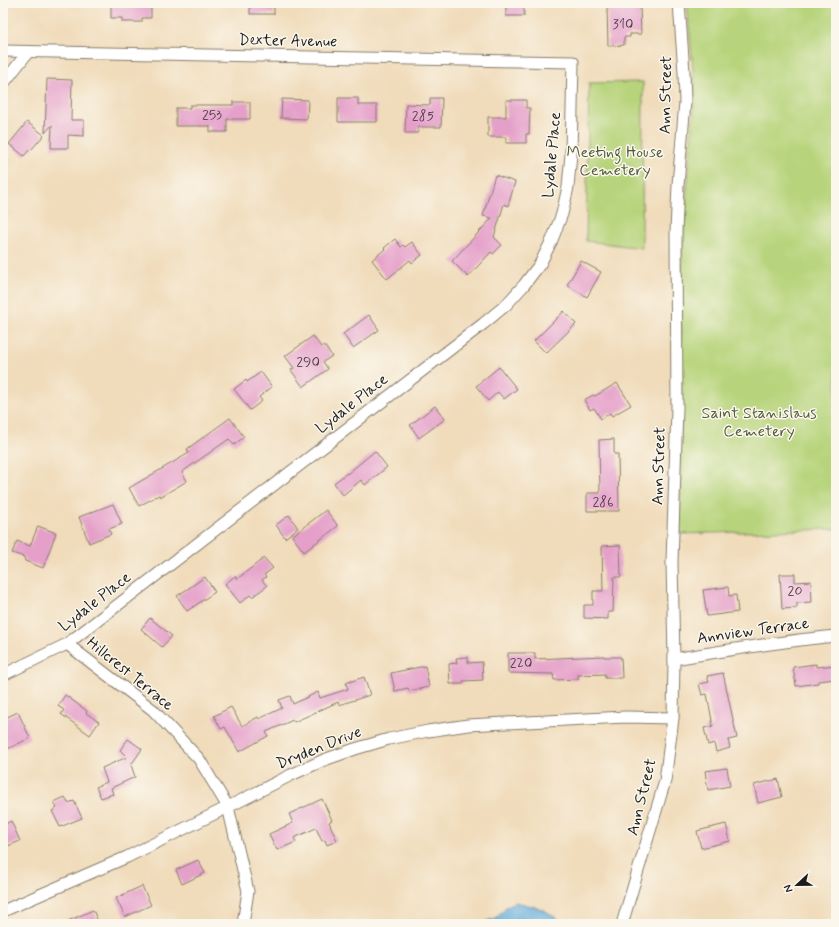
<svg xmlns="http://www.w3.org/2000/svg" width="839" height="927" viewBox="0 0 839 927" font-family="Mynerve,sans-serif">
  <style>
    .green { fill: #b7d47b; stroke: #6a784c }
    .water { fill: #66aedd; stroke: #41657c }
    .building { fill: #e5a0ca }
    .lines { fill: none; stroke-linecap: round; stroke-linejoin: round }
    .street-casing { stroke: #867c6b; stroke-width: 13 }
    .street { stroke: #fff; stroke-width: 11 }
    .labels { text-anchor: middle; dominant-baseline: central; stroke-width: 3; stroke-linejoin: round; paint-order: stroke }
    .number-label { font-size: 14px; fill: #4e3d48 }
    .street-label { font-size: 16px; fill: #1c1c1c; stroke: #fbf7ec }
    .park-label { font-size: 16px; fill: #525c3d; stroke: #fbf7ec }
  </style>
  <rect width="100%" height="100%" fill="#fbf7ec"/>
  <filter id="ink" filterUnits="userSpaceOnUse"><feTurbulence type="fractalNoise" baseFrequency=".025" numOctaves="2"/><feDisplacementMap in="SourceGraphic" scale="8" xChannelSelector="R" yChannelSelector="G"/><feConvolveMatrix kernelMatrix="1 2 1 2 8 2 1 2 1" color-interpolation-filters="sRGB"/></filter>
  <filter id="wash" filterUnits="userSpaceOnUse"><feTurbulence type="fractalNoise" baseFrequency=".012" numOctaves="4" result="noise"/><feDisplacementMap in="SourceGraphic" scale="16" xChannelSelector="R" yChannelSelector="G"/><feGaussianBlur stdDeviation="0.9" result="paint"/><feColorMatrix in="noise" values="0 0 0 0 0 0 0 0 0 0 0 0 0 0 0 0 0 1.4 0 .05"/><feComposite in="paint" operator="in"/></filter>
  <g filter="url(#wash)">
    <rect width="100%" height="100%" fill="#f0dbba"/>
    <g class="green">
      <polygon points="687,3 836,3 836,529 680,534 682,253 695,91"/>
      <polygon points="643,82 642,248 586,241 589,83"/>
    </g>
    <path class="water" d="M514,902c16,3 37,7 47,22h-81l17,-7 9,-10z"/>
    <g id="blocks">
      <g class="building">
        <polygon points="111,3 151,3 151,18 142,18 142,22 122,22 122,18 111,18"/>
        <rect x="250" y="3" width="24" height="11"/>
        <rect x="506" y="3" width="18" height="13"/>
        <polygon points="640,6 641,34 630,34 630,37 624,37 624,45 608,46 607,7"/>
        <polygon points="47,79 72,80 71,120 84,120 84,136 68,135 68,148 51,148 52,125 45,133"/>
        <polygon points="338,98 358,98 358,105 377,105 377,122 338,122"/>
        <polygon points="430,98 442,98 441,127 418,127 418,133 405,133 406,104 430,105"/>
        <polygon points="282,99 308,100 307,119 281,118"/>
        <polygon points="506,100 526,100 526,108 530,108 529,134 526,134 526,143 506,143 506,137 488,137 488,117 506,117"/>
        <polygon points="233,102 250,102 250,119 227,119 227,132 210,132 210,126 176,126 176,108 190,108 190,105 233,105"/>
        <polygon points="27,122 44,135 31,150 30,149 24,156 9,144"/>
        <polygon points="495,175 515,182 508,206 504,204 494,237 502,245 493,254 491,252 468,277 452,261 492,218 483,216"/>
        <polygon points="395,239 401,247 403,245 405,247 412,242 422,255 412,263 410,260 387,279 372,260 385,249 384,248"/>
        <polygon points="581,261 601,272 587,297 567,285"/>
        <polygon points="564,311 576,324 546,353 534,341"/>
        <polygon points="369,315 379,330 353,348 343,334"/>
        <polygon points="313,336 321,347 324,345 332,356 323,362 328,369 303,387 291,370 294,368 285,356"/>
        <polygon points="499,367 517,389 504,399 498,392 488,401 476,386"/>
        <polygon points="261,372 272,387 259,397 262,401 250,410 234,389 246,380 247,382"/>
        <polygon points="617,383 631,405 612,416 610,413 601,419 594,408 590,410 584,400 593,395 595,396"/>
        <polygon points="435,406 445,419 419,438 410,425"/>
        <polygon points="230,418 244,437 234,445 229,439 182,472 187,481 160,497 159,495 139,506 129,488 189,453 187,449"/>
        <polygon points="614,439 614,454 618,454 619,511 587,511 587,493 600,493 599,440"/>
        <polygon points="375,451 387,467 365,485 361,480 343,495 334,483 347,473 347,474"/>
        <polygon points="113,504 122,524 109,529 111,534 89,543 79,517"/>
        <polygon points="326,510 338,526 304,552 292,536"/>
        <polygon points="289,515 298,528 285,538 276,525"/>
        <polygon points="38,526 56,533 43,568 25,561 24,557 12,553 17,541 30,546"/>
        <polygon points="620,545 621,577 614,577 613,612 608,612 608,619 584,618 584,605 593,605 593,591 603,591 602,546"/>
        <polygon points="264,558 273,568 264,575 266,577 262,580 267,586 252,597 250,595 240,603 225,584 235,576 237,579"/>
        <polygon points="780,574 795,574 795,582 811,581 812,602 797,603 797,608 782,609"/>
        <polygon points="205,577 215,592 187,611 177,596"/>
        <polygon points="728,587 729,596 736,595 738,612 707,616 703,590"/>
        <polygon points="150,618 172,636 162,647 141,629"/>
        <polygon points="508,653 535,653 535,659 604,656 604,657 621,657 622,678 605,678 605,674 578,675 578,679 554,680 553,674 508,673"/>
        <polygon points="468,657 468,663 482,662 483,680 463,681 463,684 450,684 449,664 457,663 456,658"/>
        <polygon points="816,664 816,667 836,665 836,679 818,681 818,683 796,686 793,667"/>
        <polygon points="425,666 429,687 409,691 408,688 395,691 391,673"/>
        <polygon points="723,673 737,738 728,740 730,748 716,752 714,743 708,745 704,728 713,726 707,694 702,695 699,684 709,682 707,676"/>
        <polygon points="364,677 370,695 339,705 338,702 294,722 293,720 266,732 268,736 239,752 225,727 221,729 214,716 231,707 242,726 258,717 259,719 282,708 279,700 290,696 293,704 318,692 320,698 348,689 346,683"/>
        <polygon points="65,695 87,711 86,713 99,722 90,735 61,714 64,710 58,706"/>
        <polygon points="18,712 30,738 3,751 3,719"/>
        <polygon points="128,739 142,749 131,765 135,777 111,788 113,794 101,798 96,787 107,782 102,768 127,757 120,750"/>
        <polygon points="727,768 730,786 708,790 705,771"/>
        <polygon points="778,779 782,797 758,803 754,785"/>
        <polygon points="65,797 68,803 74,801 82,818 60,827 52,811 57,808 54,802"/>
        <polygon points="322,799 332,820 329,822 337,841 327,845 325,840 322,841 316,828 294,838 296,842 277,850 269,834 293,823 289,814"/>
        <polygon points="11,821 20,841 3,848 3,825"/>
        <polygon points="726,824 730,841 701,848 697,831"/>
        <polygon points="198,860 205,873 182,884 176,870"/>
        <polygon points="142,886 151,905 125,917 116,898"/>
        <polygon points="93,910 99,924 61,924"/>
      </g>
    </g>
  </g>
  <g filter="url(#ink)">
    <use href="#blocks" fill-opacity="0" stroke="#867c6b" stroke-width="1"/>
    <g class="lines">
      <g class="street-casing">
        <g id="street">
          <polyline points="3,51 573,62 571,154 568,187 562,214 552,240 540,264 524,285 506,305 483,324 67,644 3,675"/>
          <polyline points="3,84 28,52"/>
          <polyline points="67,644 153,710 199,759 228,807 248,891 243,924"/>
          <path d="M674,659c54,-9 107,-18 162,-23"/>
          <polyline points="3,911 127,857 228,807 291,775 324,760 355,749 389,739 428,731 468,725 527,722 625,717 673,718"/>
          <polyline points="622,924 665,781 673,718 674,659 672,562 677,408 676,232 678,185 685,102 684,72 679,3"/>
        </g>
      </g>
      <use href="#street" class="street"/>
    </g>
  </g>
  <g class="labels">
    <g class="number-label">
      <text x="623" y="24">310</text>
      <text x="212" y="115">253</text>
      <text x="423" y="116">285</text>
      <text x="308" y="362">290</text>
      <text x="603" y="502">286</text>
      <text x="795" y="591">20</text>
      <text x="521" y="663">220</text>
    </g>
    <g class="street-label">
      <text transform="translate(288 41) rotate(1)">Dexter Avenue</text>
      <text transform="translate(666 95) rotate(-89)">Ann Street</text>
      <text transform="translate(552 155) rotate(-85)">Lydale Place</text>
      <text transform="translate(352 404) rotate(-38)">Lydale Place</text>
      <text transform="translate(659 466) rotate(-88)">Ann Street</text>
      <text transform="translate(95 602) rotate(-38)">Lydale Place</text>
      <text transform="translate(753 631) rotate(-8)">Annview Terrace</text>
      <text transform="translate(130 674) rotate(39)">Hillcrest Terrace</text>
      <text transform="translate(319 748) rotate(-22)">Dryden Drive</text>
      <text transform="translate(642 797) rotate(-76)">Ann Street</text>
    </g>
    <g class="park-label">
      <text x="615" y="152">Meeting House<tspan x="615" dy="18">Cemetery</tspan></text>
      <text x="759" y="413">Saint Stanislaus<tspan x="759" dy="18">Cemetery</tspan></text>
    </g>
  </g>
  <rect width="839" height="927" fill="none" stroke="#fbf7ec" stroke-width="16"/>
  <g transform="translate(797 885) rotate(248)" stroke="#fbf7ec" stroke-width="3" paint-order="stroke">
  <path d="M0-3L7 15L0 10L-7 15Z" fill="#1c1c1c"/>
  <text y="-6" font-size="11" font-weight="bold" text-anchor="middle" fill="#1c1c1c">N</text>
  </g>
</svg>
